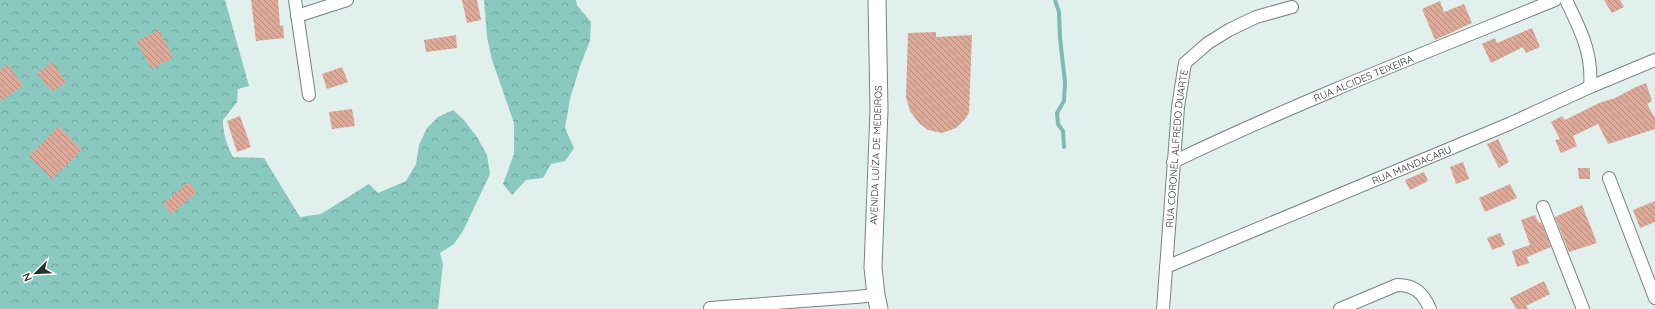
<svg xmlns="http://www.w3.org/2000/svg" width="1655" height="309" viewBox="0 0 1655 309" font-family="Quicksand,sans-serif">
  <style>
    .forest { fill: url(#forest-crowns) }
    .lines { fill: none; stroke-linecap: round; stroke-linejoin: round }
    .stream { stroke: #7dbbb2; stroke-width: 4 }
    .building { fill: url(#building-back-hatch) }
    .street-casing { stroke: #768381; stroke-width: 14 }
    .secondary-casing { stroke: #768381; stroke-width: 19 }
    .street { stroke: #fff; stroke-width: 12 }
    .secondary { stroke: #fff; stroke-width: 17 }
    .labels { text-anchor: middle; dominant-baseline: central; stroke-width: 3.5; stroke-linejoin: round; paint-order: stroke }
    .street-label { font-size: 10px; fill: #2a2f2e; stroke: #fff }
  </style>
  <defs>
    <pattern id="forest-crowns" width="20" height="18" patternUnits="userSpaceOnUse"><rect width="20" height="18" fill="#8ac9bf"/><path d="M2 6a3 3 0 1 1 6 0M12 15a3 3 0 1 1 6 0" fill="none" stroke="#71a49c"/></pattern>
    <pattern id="building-back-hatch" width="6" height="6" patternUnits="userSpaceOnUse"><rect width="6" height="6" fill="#dda999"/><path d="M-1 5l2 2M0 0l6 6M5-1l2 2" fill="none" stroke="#b38a7d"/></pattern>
  </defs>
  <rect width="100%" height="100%" fill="#e2f0ed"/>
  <g class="forest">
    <path d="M0,0h225l24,86 -11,3 -1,13 -14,18c0,14 4,25 10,37l31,1 36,59 21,-3 48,-30 9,9 28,-12 10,-17 3,-19 8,-17 11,-11 15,-7 10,9 14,18 10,18 3,19 -27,57 -9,13 -14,9 3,11 -5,45h-438z"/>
    <polygon points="484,0 576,0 577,5 591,22 590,41 581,63 570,99 565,128 574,148 565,161 551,164 543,178 526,180 512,195 503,184 514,154 514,123 492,60 487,37"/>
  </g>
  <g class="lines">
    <polyline class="stream" points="1055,0 1059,12 1060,38 1065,82 1064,101 1057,113 1058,124 1063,131 1064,147"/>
  </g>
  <g class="building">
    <polygon points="251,0 278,0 280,26 283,25 284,38 256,41"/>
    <polygon points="462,0 477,0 481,20 467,23"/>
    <polygon points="1604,0 1620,0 1624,7 1612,13"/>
    <polygon points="1440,1 1444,12 1464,4 1472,23 1435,40 1422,9"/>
    <polygon points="1532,28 1540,47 1526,53 1523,47 1491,63 1482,44 1495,38 1497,43"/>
    <polygon points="159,30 173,58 151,69 137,41"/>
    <polygon points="936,32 936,37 972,35 969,112 966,118 956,128 942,133 928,130 919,123 910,111 906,97 908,33"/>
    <polygon points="456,35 457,48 426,52 424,40"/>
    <polygon points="52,62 66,82 52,92 37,73"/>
    <polygon points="8,64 23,86 0,101 0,70"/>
    <polygon points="342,67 348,82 327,89 322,74"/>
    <polygon points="1646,83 1652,101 1647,104 1655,118 1655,129 1608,144 1598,124 1573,136 1577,146 1561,153 1555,140 1560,139 1551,122 1562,116 1565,120 1599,103 1615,98 1636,87"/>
    <polygon points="352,109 355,126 332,129 329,112"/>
    <polygon points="240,116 251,147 237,152 227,121"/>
    <polygon points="59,126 82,150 52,179 29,156"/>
    <polygon points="1498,139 1509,162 1499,168 1487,144"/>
    <polygon points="1463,162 1469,179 1456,184 1450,167"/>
    <polygon points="1578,168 1590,168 1590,179 1579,179"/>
    <polygon points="1424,172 1428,181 1410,190 1405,180"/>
    <polygon points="188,182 197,192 172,214 163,204"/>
    <polygon points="1510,184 1517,198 1485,212 1479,198"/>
    <polygon points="1655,201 1655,222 1640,228 1633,210"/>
    <polygon points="1582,205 1597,243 1569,252 1555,217"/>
    <polygon points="1535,215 1539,223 1541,222 1551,247 1527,257 1529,263 1517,267 1512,251 1530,245 1521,220"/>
    <polygon points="1500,233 1505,245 1492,250 1487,238"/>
    <polygon points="1544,281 1550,294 1526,306 1528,309 1516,309 1510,298"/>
  </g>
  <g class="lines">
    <g class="street-casing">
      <g id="street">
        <polyline points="295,0 309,95"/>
        <path d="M1566,0c14,29 27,53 24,87"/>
        <polyline points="297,16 347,0"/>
        <path id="s1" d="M1173,162c125,-60 254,-110 382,-162"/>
        <polyline points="1609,178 1655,298"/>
        <polyline points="1543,207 1583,309"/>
        <path id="s2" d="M1166,267l343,-143 81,-37 65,-27"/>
        <polyline points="710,308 856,297 876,295"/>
        <path id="s3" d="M1163,309l15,-202 7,-44 23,-20 21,-13 27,-13 36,-10"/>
        <path d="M1340,309l57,-24c18,0 26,8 33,24"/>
      </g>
    </g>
    <g class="secondary-casing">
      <polyline id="secondary" points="877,0 879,110 873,268 876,295 879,309"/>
    </g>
    <use href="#street" class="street"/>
    <use href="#secondary" class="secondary"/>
  </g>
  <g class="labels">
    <g class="street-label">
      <text stroke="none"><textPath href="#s1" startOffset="208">RUA ALCIDES TEIXEIRA</textPath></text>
      <text stroke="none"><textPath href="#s3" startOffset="161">RUA CORONEL ALFREDO DUARTE</textPath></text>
      <text transform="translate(876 155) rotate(-88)">AVENIDA LUÍZA DE MEDEIROS</text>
      <text stroke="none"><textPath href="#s2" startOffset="266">RUA MANDACARU</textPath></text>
    </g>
  </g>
  <g transform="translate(36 273) rotate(246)" stroke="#ffffff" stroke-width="3" paint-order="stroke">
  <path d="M0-3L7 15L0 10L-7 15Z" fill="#2a2f2e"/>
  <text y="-6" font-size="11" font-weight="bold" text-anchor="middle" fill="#2a2f2e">N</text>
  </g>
</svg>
